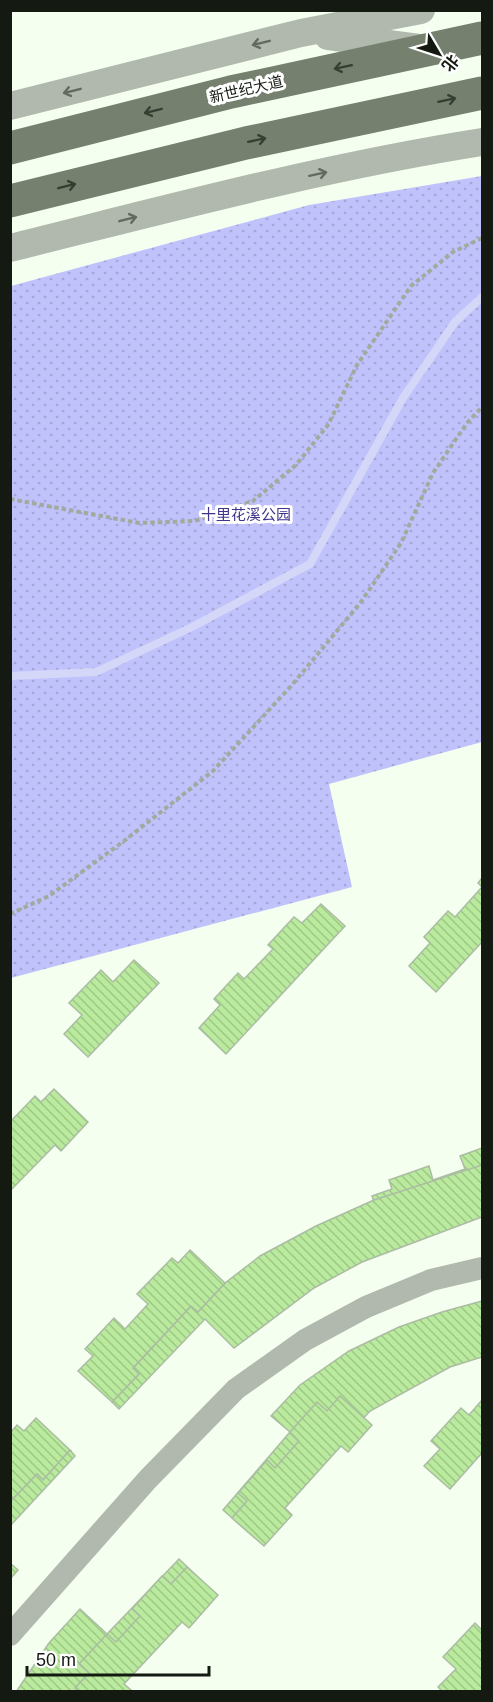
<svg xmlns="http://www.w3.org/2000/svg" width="493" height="1702" viewBox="0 0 493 1702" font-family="Helvetica,'Noto Sans SC',sans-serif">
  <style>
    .park { fill: url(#park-dots) }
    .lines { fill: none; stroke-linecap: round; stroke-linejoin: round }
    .stream { stroke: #d5d7f8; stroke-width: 8 }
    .building { fill: url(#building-back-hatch); stroke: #acbca4; stroke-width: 1.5 }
    .path { stroke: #a1aa9d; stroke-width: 4; stroke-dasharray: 4.5 3; stroke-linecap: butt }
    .minor { stroke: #b1b9ae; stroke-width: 22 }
    .tertiary { stroke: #b1b9ae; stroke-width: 28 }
    .primary { stroke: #75816e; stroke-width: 33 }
    .oneway { stroke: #626a60 }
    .oneway2 { stroke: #363e32 }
    .labels { text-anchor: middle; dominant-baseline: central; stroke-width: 6; stroke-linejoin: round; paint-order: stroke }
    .street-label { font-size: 15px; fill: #141a11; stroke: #fff }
    .park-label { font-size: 15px; fill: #3e338d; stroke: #fff }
  </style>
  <defs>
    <pattern id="park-dots" width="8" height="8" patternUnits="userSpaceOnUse" patternTransform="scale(1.5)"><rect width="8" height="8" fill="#c0c2fc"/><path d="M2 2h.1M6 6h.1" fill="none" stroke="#a4a6d7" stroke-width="1.8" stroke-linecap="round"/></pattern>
    <pattern id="building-back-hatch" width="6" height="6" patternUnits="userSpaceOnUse" patternTransform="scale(1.5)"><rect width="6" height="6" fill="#b9ea9d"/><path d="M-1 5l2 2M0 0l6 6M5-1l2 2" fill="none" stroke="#9ec886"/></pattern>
  </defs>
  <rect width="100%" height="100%" fill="#f4ffef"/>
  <polygon class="park" points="482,176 482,742 329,784 352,887 11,978 11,286 309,205"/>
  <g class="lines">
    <polyline class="stream" points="10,676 96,672 192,627 310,564 403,398 455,322 482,297"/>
  </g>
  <g class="building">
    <polygon points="482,878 482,942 436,992 409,966 430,943 424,937 448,911 455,917 482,887 478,883"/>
    <polygon points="321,904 345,926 226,1054 199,1028 220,1005 214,999 238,973 244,979 273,949 268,945 294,917 302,923"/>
    <polygon points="134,960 159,983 88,1057 64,1034 82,1015 69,1003 101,970 113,982"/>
    <polygon points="54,1089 88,1122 61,1151 55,1145 10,1191 10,1122 35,1096 41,1102"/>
    <polygon points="482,1148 482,1198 422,1219 425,1227 387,1239 372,1196 392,1189 389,1180 429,1166 433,1180 465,1169 460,1156"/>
    <polygon points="482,1165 482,1217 362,1262 314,1288 234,1348 205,1319 119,1409 112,1402 139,1374 133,1368 191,1306 198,1312 225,1283 260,1256 316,1226 374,1200"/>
    <polygon points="190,1250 225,1283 198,1312 191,1306 133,1368 139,1374 112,1402 78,1371 93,1356 85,1349 114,1318 125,1329 148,1304 137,1294 172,1258 178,1263"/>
    <polygon points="482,1301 482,1357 450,1367 370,1411 255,1538 223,1510 290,1432 271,1416 300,1385 349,1351 399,1327 442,1312"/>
    <polygon points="340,1396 372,1425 348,1452 341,1446 285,1508 292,1515 264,1546 232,1518 247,1501 238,1493 267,1460 275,1468 299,1441 290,1432 317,1402 327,1411"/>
    <polygon points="482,1400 482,1453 450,1489 424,1466 440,1449 431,1441 461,1408 469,1415"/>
    <polygon points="36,1418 71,1451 43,1480 37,1474 10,1502 10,1433 17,1425 24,1431"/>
    <polygon points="70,1450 75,1456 10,1526 10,1502 37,1474 43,1480"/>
    <polygon points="179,1559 202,1581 100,1692 16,1692 49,1643 80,1609 107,1634"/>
    <polygon points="10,1563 18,1570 10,1579"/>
    <polygon points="187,1567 218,1595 189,1628 182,1622 124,1684 131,1690 130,1692 80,1692 75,1688 89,1673 79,1664 107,1634 116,1642 140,1616 132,1609 162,1576 171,1584"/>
    <polygon points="475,1623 482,1630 482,1689 480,1692 443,1692 438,1687 456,1669 443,1657"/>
  </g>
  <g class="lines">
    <g class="path">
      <polyline points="10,499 139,523 195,521 253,501 296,465 328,425 357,365 411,286 453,252 482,238"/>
      <polyline points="10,914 49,896 124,841 213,771 292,685 361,602 401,543 433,473 467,423 482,407"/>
    </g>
    <polyline class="minor" points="10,1635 148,1479 236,1389 305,1340 366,1307 431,1280 482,1268"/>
    <g class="tertiary">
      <polyline points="328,36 419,48"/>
      <polyline points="10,106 301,33 421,10"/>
      <path d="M10,248c157,-39 313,-81 472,-106"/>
    </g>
    <g class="primary">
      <polyline points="10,148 231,92 482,38"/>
      <polyline points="10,201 246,143 482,93"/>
    </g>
  </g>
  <defs><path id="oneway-shaft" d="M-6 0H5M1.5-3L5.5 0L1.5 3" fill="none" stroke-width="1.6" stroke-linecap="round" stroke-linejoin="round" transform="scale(1.5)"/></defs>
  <g class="oneway">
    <use href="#oneway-shaft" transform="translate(261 43) rotate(166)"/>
    <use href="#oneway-shaft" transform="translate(72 91) rotate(166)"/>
    <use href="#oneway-shaft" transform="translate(318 174) rotate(-12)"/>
    <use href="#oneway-shaft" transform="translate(128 219) rotate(-14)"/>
  </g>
  <g class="oneway2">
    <use href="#oneway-shaft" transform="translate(343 67) rotate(168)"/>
    <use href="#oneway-shaft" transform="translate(447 100) rotate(-12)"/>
    <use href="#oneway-shaft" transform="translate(153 111) rotate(166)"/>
    <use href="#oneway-shaft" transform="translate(257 140) rotate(-12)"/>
    <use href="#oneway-shaft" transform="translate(67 186) rotate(-14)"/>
  </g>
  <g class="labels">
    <g class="street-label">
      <text transform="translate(246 89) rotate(-13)">新世纪大道</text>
    </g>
    <g class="park-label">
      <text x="246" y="514">十里花溪公园</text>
    </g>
  </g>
  <rect width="493" height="1702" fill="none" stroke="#141a11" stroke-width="24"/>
  <g transform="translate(439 54) rotate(129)" stroke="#ffffff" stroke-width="4.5" paint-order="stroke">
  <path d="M0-4.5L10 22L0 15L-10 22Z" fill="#141a11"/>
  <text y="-9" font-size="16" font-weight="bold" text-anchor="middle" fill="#141a11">北</text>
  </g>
  <path d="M27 1666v9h182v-9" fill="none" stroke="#141a11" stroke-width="3"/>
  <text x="36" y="1666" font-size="18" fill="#141a11" stroke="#ffffff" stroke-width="4.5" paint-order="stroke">50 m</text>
</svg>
